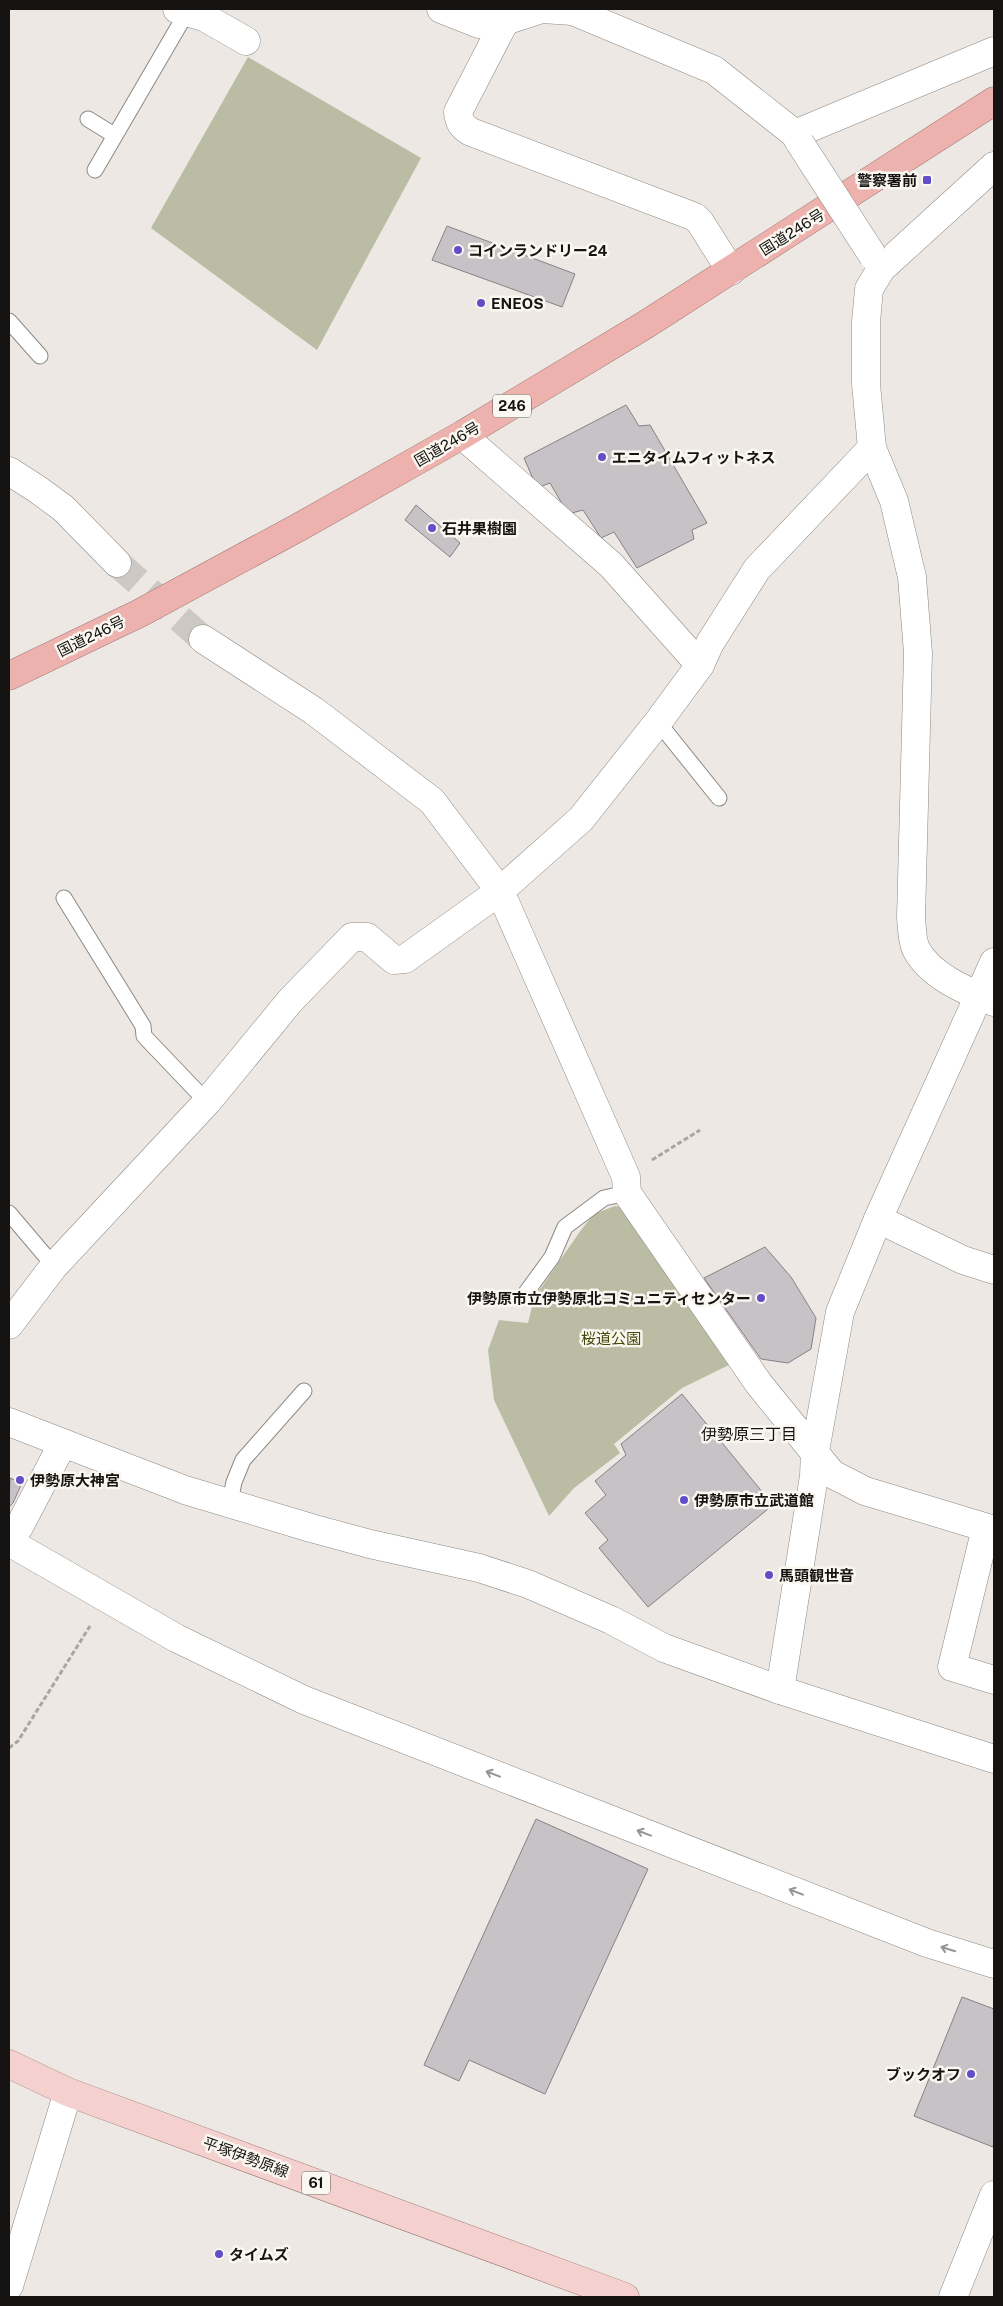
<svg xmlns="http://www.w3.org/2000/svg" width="1003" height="2306" viewBox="0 0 1003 2306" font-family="'Public Sans','Noto Sans JP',sans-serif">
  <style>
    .green { fill: #babca3 }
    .building { fill: #c7c2c6; stroke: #868186 }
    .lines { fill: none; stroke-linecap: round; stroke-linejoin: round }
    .street-tunnel { stroke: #cdc8c4; stroke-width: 28; stroke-dasharray: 28 14; stroke-linecap: butt }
    .lane-casing { stroke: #8d8984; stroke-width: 17 }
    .street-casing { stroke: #8d8984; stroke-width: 29 }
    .primary-casing { stroke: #a17b77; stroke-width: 29 }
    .highway-casing { stroke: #a17b77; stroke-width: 29 }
    .path { stroke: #a9a5a1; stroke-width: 3; stroke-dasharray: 5 2.5; stroke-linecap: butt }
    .lane { stroke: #fff; stroke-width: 15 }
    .street { stroke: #fff; stroke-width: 28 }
    .primary { stroke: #f4d1ce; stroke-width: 28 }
    .highway { stroke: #edb2ad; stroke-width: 28 }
    .street-bridge-casing { stroke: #8d8984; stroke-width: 29; stroke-linecap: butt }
    .street-bridge { stroke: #fff; stroke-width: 28 }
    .oneway { stroke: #969594 }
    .poi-dot { fill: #614fc8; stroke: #faf6f0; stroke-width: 2 }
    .labels { text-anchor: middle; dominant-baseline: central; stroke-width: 5; stroke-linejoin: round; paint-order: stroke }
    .shield { fill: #faf6f0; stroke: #5a5855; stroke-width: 1 }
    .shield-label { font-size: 14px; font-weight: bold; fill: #151412 }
    .poi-label { font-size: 15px; font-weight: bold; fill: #151412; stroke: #faf6f0; text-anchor: start }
    .street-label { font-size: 15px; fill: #151412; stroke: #faf6f0 }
    .park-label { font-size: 15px; fill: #454809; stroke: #faf6f0 }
    .neighbourhood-label { font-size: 16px; fill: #151412; stroke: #faf6f0 }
  </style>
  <rect width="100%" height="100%" fill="#ede8e3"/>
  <g class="green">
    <polygon points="248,57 421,158 317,350 151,228"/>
    <polygon points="615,1206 628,1208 731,1364 682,1388 614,1444 620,1453 574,1488 549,1516 494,1400 488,1350 499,1320 528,1323 534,1298 581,1230 594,1214"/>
  </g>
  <g class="building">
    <polygon points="447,226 575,274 562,307 432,260"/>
    <polygon points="626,405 639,426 650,425 707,523 692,530 694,539 637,568 614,532 601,538 583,510 568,514 550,483 537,488 524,458"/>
    <polygon points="416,505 460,543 450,557 405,520"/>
    <polygon points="765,1247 791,1277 816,1318 811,1349 788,1363 761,1359 704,1278"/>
    <polygon points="682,1394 773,1505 648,1607 599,1548 608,1540 585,1513 606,1495 595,1481 626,1455 621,1444"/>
    <polygon points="10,1478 22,1483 13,1503 9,1507"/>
    <polygon points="536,1819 648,1869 545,2094 469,2060 459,2081 424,2065"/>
    <polygon points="962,1997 994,2009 994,2143 993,2147 914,2116"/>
  </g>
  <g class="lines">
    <polyline class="street-tunnel" points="117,563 203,639"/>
    <g class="lane-casing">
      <g id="lane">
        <polyline points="88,119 114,135"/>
        <polyline points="95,170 187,12"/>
        <polyline points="9,321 40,356"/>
        <polyline points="658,722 719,798"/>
        <polyline points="64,898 143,1026 144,1036 207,1102"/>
        <polyline points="9,1213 54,1266"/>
        <polyline points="525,1294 552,1257 565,1227 604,1198 627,1193"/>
        <polyline points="230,1502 234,1482 243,1460 304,1391"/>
      </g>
    </g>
    <g class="street-casing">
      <g id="street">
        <polyline points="177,9 204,17 246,41"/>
        <polyline points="441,9 479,24 505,21 542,9 573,11 574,9"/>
        <polyline points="573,11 714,70 795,134 800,143"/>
        <path d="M505,21l-47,91c1,10 4,15 13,20l224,85 5,5 31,49"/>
        <polyline points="795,134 994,51"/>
        <path d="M994,166l-113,103 -12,20 -3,33v62l6,64 22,53 18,76 6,76 -7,265c1,9 1,23 5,31 14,27 50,42 78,53"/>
        <polyline points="462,435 611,565 700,665"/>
        <polyline points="9,471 37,489 63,508 117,563"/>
        <polyline points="203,639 314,711 432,801 500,891 626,1177 627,1193 759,1384 832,1474 865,1491 994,1530"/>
        <polyline points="878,1219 963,1260 994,1270"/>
        <polyline points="9,1325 54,1266 207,1102 290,1001 352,937 367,937 394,960 405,959 500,891 581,819 658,722 700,665 710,643 757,569 872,448"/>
        <polyline points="9,1422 63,1443 19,1527 9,1535"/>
        <polyline points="63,1443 185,1490 311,1528 370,1544 479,1568 528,1584 611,1620 664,1648 780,1690 994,1759"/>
        <polyline points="986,1528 952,1667 994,1680"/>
        <polyline points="9,1542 176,1638 304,1700 927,1943 994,1964"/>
        <polyline points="780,1690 814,1476 815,1451 840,1312 878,1219 994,962"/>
        <polyline points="9,2286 68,2092"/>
        <polyline points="953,2297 994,2195"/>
      </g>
    </g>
    <g class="primary-casing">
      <polyline id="primary" points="9,2064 68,2092 625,2297"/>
    </g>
    <g class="highway-casing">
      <polyline id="highway" points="9,676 140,613 301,526 462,435 645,325 994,101"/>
    </g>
    <g class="path">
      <polyline points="652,1160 700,1130"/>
      <polyline points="9,1748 18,1741 90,1626"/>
    </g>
    <use href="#lane" class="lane"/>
    <use href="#street" class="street"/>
    <use href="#primary" class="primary"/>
    <use href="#highway" class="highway"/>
    <g class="street-bridge-casing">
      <polyline id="street-bridge" points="800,143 873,256"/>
    </g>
    <use href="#street-bridge" class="street-bridge"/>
  </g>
  <defs><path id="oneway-shaft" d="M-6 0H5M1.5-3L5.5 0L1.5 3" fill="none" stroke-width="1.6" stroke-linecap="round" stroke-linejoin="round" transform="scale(1.25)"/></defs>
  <g class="oneway">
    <use href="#oneway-shaft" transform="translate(493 1774) rotate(-159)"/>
    <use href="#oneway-shaft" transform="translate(644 1833) rotate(-159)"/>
    <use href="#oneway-shaft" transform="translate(796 1892) rotate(-159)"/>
    <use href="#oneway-shaft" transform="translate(948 1949) rotate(-163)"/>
  </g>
  <g class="poi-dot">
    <rect x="922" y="175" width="10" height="10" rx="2.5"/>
    <circle cx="458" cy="250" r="5"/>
    <circle cx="481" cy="303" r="5"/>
    <circle cx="602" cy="457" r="5"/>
    <circle cx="432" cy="528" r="5"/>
    <circle cx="761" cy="1298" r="5"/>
    <circle cx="20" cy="1480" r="5"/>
    <circle cx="684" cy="1500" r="5"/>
    <circle cx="769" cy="1575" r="5"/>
    <circle cx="971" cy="2074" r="5"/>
    <circle cx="219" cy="2254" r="5"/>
  </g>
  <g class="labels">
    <g class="shield">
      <rect x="493" y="394.5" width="38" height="23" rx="4"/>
      <rect x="302" y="2171.5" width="28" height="23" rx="4"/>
    </g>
    <g class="shield-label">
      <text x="512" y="406">246</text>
      <text x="316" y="2183">61</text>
    </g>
    <g class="poi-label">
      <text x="917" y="180" text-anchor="end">警察署前</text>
      <text x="468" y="250">コインランドリー24</text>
      <text x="491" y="303">ENEOS</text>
      <text x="612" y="457">エニタイムフィットネス</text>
      <text x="442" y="528">石井果樹園</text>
      <text x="751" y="1298" text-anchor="end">伊勢原市立伊勢原北コミュニティセンター</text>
      <text x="30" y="1480">伊勢原大神宮</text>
      <text x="694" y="1500">伊勢原市立武道館</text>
      <text x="779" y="1575">馬頭観世音</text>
      <text x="961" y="2074" text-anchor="end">ブックオフ</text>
      <text x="229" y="2254">タイムズ</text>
    </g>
    <g class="street-label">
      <text transform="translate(792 232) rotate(-32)">国道246号</text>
      <text transform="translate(447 444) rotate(-30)">国道246号</text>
      <text transform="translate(91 636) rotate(-26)">国道246号</text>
      <text transform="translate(246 2157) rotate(20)">平塚伊勢原線</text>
    </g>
    <g class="park-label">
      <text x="611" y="1338">桜道公園</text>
    </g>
    <g class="neighbourhood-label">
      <text x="749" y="1434">伊勢原三丁目</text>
    </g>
  </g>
  <rect width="1003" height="2306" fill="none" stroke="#151412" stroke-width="20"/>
</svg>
